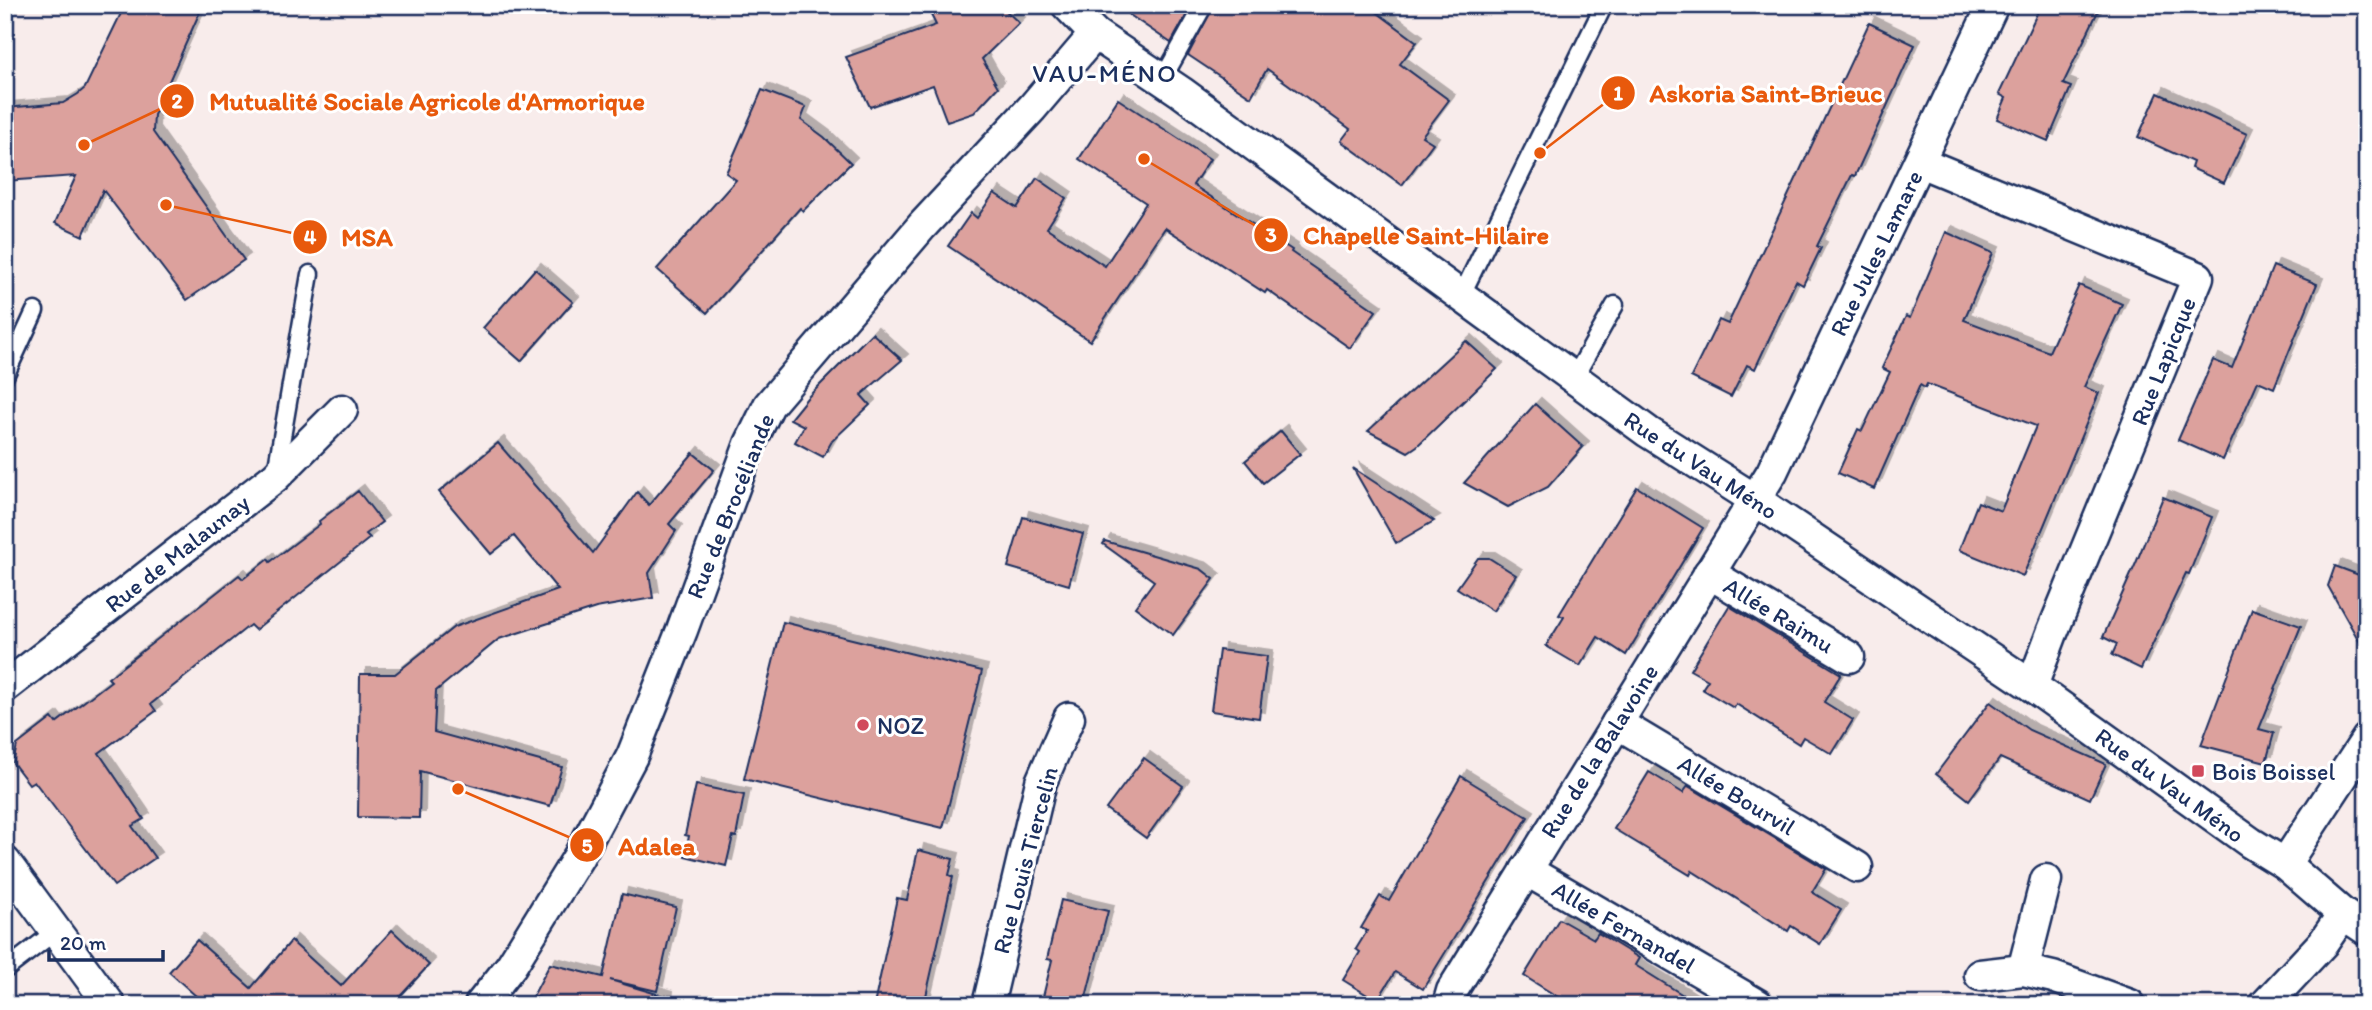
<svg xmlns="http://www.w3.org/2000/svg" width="2372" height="1010" viewBox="0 0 2372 1010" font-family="Itim,sans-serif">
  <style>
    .building { fill: #dca19d; stroke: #1b2f5e; stroke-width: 2; filter: url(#shadow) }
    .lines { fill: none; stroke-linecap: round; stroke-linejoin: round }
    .service-casing { stroke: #1b2f5e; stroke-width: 21 }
    .minor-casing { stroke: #1b2f5e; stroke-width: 35 }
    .service { stroke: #fff; stroke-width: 16 }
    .minor { stroke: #fff; stroke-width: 30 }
    .poi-dot { fill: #d1495b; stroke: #fff; stroke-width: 2.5 }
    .labels { text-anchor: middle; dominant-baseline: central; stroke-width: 6; stroke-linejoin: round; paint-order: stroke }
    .street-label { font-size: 24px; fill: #1b2f5e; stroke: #fff }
    .poi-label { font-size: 24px; fill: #1b2f5e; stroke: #fff; text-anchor: start }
    .neighbourhood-label { font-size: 26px; letter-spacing: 2px; fill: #1b2f5e; stroke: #fff }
    .leader { fill: none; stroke: #e8590c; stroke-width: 2.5 }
    .callout-dot { fill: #e8590c; stroke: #fff; stroke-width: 2.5 }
    .mark-label { font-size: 21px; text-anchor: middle; font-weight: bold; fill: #fff }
    .callout-label { font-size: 26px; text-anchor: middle; font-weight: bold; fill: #e8590c; stroke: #fff; stroke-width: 6; stroke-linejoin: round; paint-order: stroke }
  </style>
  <defs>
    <filter id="shadow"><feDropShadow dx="6" dy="-6" stdDeviation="0" flood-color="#0004"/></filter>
  </defs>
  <rect width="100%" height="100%" fill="#f8eceb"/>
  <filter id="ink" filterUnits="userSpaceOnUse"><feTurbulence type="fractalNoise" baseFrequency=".0143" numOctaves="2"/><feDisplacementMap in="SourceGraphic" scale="14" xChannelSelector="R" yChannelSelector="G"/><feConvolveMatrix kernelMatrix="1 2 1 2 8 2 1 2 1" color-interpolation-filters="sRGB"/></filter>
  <g filter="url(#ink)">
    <g class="building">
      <polygon points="125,5 203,5 154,115 153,132 244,260 187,300 103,190 83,236 55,223 76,176 5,181 5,108 63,103 78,94 85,88"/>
      <polygon points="926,5 1000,5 1019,23 982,59 998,87 974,113 947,122 933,85 870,107 846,57 936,25"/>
      <polygon points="1115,5 1192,5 1171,43"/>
      <polygon points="1214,5 1367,5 1417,42 1400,64 1449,100 1422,136 1433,143 1402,185 1341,141 1350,129 1267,69 1251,97 1188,55"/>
      <polygon points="2041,5 2101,5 2063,84 2071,87 2048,141 1997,119 2006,98 1999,94"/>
      <polygon points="1869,23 1915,45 1855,176 1852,175 1817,246 1821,248 1803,285 1796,281 1755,369 1747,365 1731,397 1691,377 1719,320 1728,324"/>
      <polygon points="762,90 806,107 801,120 824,137 851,163 803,211 800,208 707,313 657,269 736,180 726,173"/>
      <polygon points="2158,93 2247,134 2224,183 2191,168 2193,162 2138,137"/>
      <polygon points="1118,99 1210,159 1193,185 1292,250 1291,252 1376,311 1350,348 1267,290 1265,293 1165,228 1090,341 948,246 971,213 977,218 994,193 1017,208 1037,178 1066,198 1047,228 1105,266 1146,203 1079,159"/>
      <polygon points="1946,232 1993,253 1964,320 2049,352 2079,285 2122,304 2084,387 2099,393 2023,576 1959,550 1978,502 2001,511 2036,426 1927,384 1925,388 1920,385 1874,489 1838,473 1858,429 1862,431 1890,372 1882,368 1906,316 1910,318"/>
      <polygon points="2273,266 2317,284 2274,388 2258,381 2223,460 2178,440 2213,360 2232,368"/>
      <polygon points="535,269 573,302 521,361 483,328"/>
      <polygon points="872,333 902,360 861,395 870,405 832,441 823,457 795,442 804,426 790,419 807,398"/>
      <polygon points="1466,341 1497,369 1417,446 1408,452 1368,431"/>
      <polygon points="1535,404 1583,447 1548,487 1508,507 1464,483"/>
      <polygon points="1281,431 1300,454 1263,483 1245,461"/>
      <polygon points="498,443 593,553 637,492 649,505 693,453 714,470 669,524 676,531 649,573 653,598 596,608 499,639 436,691 434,732 562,767 550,806 420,771 419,818 358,817 360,674 395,674 454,627 558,590 514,536 491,554 439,492"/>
      <polygon points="1353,468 1434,521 1396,543"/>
      <polygon points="1637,487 1703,528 1626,655 1598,637 1580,666 1546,646 1564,617 1559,615"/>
      <polygon points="358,491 382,522 366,534 370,538 255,630 250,625 151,704 156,711 99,753 144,819 132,826 155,858 114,886 34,781 29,784 13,763 17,745 52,718 56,723 111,681 108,678 239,575 243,579 268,559 270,562 320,524 319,521"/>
      <polygon points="2163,497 2212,517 2189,574 2186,573 2141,669 2112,655 2117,644 2103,637 2136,563"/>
      <polygon points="1023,517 1083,534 1069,585 1008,567"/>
      <polygon points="1105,541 1201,569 1214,579 1173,635 1135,607 1154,581 1103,544"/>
      <polygon points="1478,558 1489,558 1516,575 1493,611 1457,588"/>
      <polygon points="2335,566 2367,578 2367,655 2328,586"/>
      <polygon points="1729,606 1841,674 1824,702 1853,720 1832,754 1803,737 1799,744 1736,704 1734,708 1702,689 1708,680 1690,670"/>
      <polygon points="2252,609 2301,626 2259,729 2274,733 2266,762 2201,745"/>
      <polygon points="783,622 982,671 943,828 744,779"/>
      <polygon points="1219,650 1267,656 1259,718 1211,711"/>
      <polygon points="1990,702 2029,730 2106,764 2090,799 2000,758 1969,800 1936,774"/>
      <polygon points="1144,758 1183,786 1146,838 1106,809"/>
      <polygon points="1649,772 1683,793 1688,786 1826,869 1812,892 1841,910 1820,944 1791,926 1788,931 1692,871 1690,875 1614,829"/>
      <polygon points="1461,776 1528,817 1423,989 1395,972 1377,1001 1343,980 1360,952 1356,949 1367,931 1361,928 1380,896 1389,901"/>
      <polygon points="696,785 744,795 736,837 733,836 726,866 685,856 689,836 685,835"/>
      <polygon points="918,850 953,859 949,875 953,877 924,1005 874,1005 897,898 907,900"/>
      <polygon points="622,894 676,907 657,991 610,980 667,997 666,1005 566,1005 533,996 550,964 603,977"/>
      <polygon points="1061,900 1108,911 1084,1005 1041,1005 1052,960 1047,959"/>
      <polygon points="1559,919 1594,939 1598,933 1639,958 1635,965 1699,1005 1571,1005 1524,976"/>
      <polygon points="392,930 429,965 392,1005 206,1005 169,972 197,940 251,988 291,941 341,986"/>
    </g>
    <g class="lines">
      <g class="service-casing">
        <g id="service">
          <polyline points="1162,80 1204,5"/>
          <polyline points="1461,296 1604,5"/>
          <polyline points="5,376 35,311"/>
          <polyline points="1574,378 1615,305"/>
          <polyline points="276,472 310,274"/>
          <polyline points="5,970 56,931"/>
        </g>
      </g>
      <g class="minor-casing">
        <g id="minor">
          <polyline points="1067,5 1095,34 1181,92 1648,432 1754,499 2032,686 2251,843 2285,864 2343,914 2367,930"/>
          <polyline points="1920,162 2198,277 2052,633 2032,686"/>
          <polyline points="1709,573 1849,657"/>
          <polyline points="5,687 275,477 342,410"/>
          <polyline points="1617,723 1857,867"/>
          <polyline points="5,862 110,1005"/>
          <polyline points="2285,864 2367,739"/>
          <polyline points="1526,870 1758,1005"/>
          <polyline points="2023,970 2046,880"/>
          <polyline points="1980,975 2023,970 2053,977 2130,1005"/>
          <polyline points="480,1005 511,966 579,856 632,756 682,630 750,444 769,405 922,226 1032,108 1095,34"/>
          <polyline points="988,1005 1041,782 1069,718"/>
          <polyline points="1448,1005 1452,991 1772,472 1993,5"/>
          <polyline points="2265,1005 2323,943 2343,914"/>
        </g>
      </g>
      <use href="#service" class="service"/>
      <use href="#minor" class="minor"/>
    </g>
  </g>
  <g class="poi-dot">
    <circle cx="863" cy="725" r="7"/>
    <rect x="2191" y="764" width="14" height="14" rx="3.5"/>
  </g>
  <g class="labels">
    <g class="street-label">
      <text transform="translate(1876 253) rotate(-64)">Rue Jules Lamare</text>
      <text transform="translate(2163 361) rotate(-68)">Rue Lapicque</text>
      <text transform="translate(1701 465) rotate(33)">Rue du Vau Méno</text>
      <text transform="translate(730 506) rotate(-68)">Rue de Brocéliande</text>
      <text transform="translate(177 553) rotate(-38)">Rue de Malaunay</text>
      <text transform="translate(1779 615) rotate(31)">Allée Raimu</text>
      <text transform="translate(1599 751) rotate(-58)">Rue de la Balavoine</text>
      <text transform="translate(2170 785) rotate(36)">Rue du Vau Méno</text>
      <text transform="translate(1737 795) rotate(31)">Allée Bourvil</text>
      <text transform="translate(1025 860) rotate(-75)">Rue Louis Tiercelin</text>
      <text transform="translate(1624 927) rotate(30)">Allée Fernandel</text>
    </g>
    <g class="poi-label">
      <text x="877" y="725">NOZ</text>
      <text x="2212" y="771">Bois Boissel</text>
    </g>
    <g class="neighbourhood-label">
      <text x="1105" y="73">VAU-MÉNO</text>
    </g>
  </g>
  <path class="leader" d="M1540 153L1618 93M84 145L177 101M1144 159L1271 235M166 205L310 237M458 789L587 845"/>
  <g class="callout-dot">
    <circle cx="1540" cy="153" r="7"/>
    <circle cx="84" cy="145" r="7"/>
    <circle cx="1144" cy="159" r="7"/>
    <circle cx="166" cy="205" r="7"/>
    <circle cx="458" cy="789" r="7"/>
    <circle cx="1618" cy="93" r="18"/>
    <circle cx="177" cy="101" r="18"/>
    <circle cx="1271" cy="235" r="18"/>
    <circle cx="310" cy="237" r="18"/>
    <circle cx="587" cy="845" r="18"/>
  </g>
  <g class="mark-label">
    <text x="1618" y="100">1</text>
    <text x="177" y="108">2</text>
    <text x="1271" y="242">3</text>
    <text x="310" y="244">4</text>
    <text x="587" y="853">5</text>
  </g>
  <g class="callout-label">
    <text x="1766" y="102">Askoria Saint-Brieuc</text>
    <text x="427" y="110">Mutualité Sociale Agricole d'Armorique</text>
    <text x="1426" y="244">Chapelle Saint-Hilaire</text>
    <text x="367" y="246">MSA</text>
    <text x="657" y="855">Adalea</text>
  </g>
  <rect width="2372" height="1010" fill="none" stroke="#fff" stroke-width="28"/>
  <rect x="14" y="14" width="2344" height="982" fill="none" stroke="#1b2f5e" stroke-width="2.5" filter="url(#ink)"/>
  <path d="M49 950v10h114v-10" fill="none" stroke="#1b2f5e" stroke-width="3.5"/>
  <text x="60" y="950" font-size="21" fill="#1b2f5e" stroke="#ffffff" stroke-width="5" paint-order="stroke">20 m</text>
</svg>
